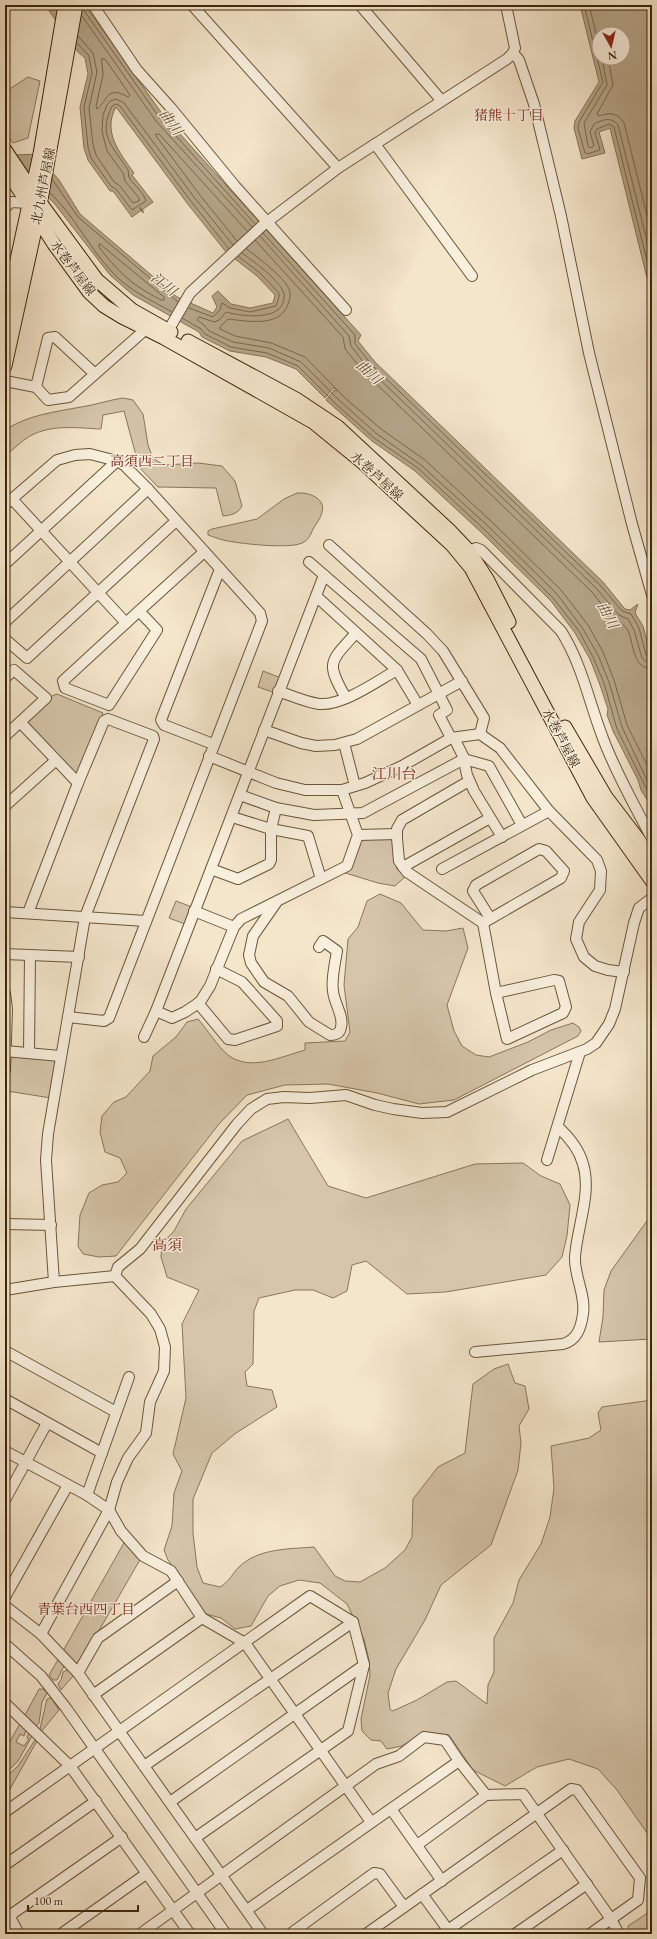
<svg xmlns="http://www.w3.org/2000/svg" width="657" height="1939" viewBox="0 0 657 1939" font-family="'EB Garamond','Noto Serif JP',serif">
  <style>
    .green { fill: #d5c5aa; stroke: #887659 }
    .water { fill: #b5a589; stroke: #857255; fill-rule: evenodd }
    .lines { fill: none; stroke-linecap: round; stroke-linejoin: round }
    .shore { stroke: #786648; stroke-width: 1 }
    .stream { stroke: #857255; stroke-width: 2 }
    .minor-casing { stroke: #6a5639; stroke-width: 12 }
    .major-casing { stroke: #3c2608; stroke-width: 15 }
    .minor { stroke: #f8efdd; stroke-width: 10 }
    .major { stroke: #f4e6cb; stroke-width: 13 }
    .labels { text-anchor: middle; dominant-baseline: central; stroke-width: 3; stroke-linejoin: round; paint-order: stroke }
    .street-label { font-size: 13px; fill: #3c2608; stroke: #f8efdd }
    .neighbourhood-label { font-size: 14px; fill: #7a1f14; stroke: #f8efdd }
    .water-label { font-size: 14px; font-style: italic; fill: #665235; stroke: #f8efdd }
    .quarter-label { font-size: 15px; fill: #7a1f14; stroke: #f8efdd }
  </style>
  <rect width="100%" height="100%" fill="#f4e6cb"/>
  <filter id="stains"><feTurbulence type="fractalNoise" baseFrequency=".005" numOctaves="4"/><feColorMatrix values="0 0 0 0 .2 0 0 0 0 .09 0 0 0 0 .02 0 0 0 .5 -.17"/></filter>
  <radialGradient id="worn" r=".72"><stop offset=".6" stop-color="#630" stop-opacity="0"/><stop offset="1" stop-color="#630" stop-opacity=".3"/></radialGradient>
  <g class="green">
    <polygon points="28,77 40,81 28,138 13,143 5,131 5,92"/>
    <path d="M123,398l10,2 10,14 5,31 4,11 5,5 8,4 33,-2 24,3 13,15 7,25c-4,8 -11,9 -19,10l-7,-28 -58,-1 -23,-24 2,-4 -13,-48 -21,4 -2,14c-24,-1 -49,-5 -71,7 -9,5 -17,14 -25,20v-26c23,-15 49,-18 76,-23 14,-2 28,-7 42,-9z"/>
    <path d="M297,493c11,-1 29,5 25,19 -1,6 -6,12 -9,17 -2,5 -5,12 -11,14 -12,6 -59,1 -74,-2 -7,-1 -14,-4 -20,-6v-4l4,-2 45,-10 27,-20z"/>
    <polygon points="263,671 281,678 275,693 258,687"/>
    <polygon points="57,694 103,713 79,773 73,775 27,723 27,719 52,696"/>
    <polygon points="391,839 393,840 397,869 406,876 395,886 378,883 342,872 361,840"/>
    <path d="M380,894l21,9 22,27 23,1 17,-3 5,20 -21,57 7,26 8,15 14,9 13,2 39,-15 23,-12 22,-7 6,4 2,4 -3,5 -124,64 -35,4 -42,-11 -49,-9 -43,1 -38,10 -28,29 -103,132 -17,1 -16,-3 -5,-8 2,-31 9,-22 13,-8 16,-3 9,-9 -7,-15 -15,-6 -5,-20 2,-16 12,-14 12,-5 24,-26 3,-15 23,-19 11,-15 11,-3c9,10 20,28 30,36 22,17 52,2 77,-5v-7l40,-2 5,-9 -6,-47 4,-46 10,-12 9,-26z"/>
    <polygon points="176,901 192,907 185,924 169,918"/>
    <polygon points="11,1056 55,1059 57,1063 51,1098 7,1091"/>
    <path d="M288,1119l40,67 38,12 109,-34 48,-1 18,13 19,8 10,21 -3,31 -5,21 -16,18 -100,17 -39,2 -41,-33 -14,4 -5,26 -14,7 -20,-8h-18l-36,8 -5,13 -1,53 -8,8 2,14 25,4 5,17 -41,26 -24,20 -19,46v34l4,34 6,16 17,4c10,-6 11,-12 19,-20 19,-19 51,-18 75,-20l21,29 10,5 15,1 25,-14 20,-18 7,-13 1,-38 25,-32 27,-14 8,-69 21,-15 14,-5 7,19 10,3 4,23 -10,17 2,17 -3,27 -27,75 -50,40 -16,35 -29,49 -8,24 2,16 2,2 3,-1 22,-10 30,-18 9,-1 31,23 1,-19 6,-13v-34l19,-35 6,-23 22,-36 9,-27 4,-29 -3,-42 38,-8 12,-8 -3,-17 4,-6 50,-7v440l-35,-50 -19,-21 -29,-10 -32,8 -32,19 -32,-16 -24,-35 -25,-3 -22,14 -15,3 -6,-8 -10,-1 -9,-9 -1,-12 9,-44 -1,-15 -5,-21 -17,-35 -27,-21 -21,-3 -19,6 -12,10 -17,30 -16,3 -14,-11 -15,-4 -38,-54 -4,-10 8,-24 2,-33 8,-22 -9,-17 13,-56 -4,-74 17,-34 -32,-13 -6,-20 1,-13 12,-13 12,-22 56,-68z"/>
    <polygon points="652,1214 652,1339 599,1342 603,1317 604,1290 611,1271"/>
    <polygon points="125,1541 141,1558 79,1665 75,1666 63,1651"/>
    <polygon points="59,1658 65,1664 57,1680 53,1680 49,1675"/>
    <polygon points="70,1669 74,1675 61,1690 58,1684 61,1680 63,1672"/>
    <polygon points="39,1689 43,1689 47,1693 42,1702 39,1723 35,1727 26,1718 25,1715"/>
    <polygon points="51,1698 59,1710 41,1732 40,1729 47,1699"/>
    <polygon points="21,1722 26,1730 24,1736 20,1734 16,1742 24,1746 29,1739 27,1738 29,1732 32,1736 18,1761 5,1774 5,1750"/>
    <polygon points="38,1739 5,1798 5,1778 18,1766 35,1740"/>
    <polygon points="652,1910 652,1934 630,1934 628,1926"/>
  </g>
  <g class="water">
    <path d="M45,5h40l78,110 198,220 -3,6 17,21 228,220 22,27 5,1 8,-6 -3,9 8,13 9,34v148l-11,-18 -3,-10 -25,-49 -6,-16 1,-6 -8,-24 -10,-26 -15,-26 -24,-32 -68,-67 -68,-63 -43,-30 -46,-41 8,-10 3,1 1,-1 -5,-2 -8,10 -29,-29 -30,-12 -36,-6 -28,-14 -3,-5 -66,-37 -23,-20 -56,-72 -27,-25 -12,-2 -10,8v-22l11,-7 20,-1 23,26 21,34 97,83 36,16 4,-6 -5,-11 6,-5 13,13 19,4 23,-5 2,-8 -18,-19 -31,-24 -39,-49 -71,-96c-14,25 4,46 18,66l-2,2 21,27 -21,15 -19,-26h-3l-22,-31 -4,-12 -4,-41 8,-33 -3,-16 -7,-6z"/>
    <path d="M580,5h72v293l-42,-170 -11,4 6,21 -23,6 -8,-31 1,-7 24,-39zM599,34h24v24h-24z"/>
  </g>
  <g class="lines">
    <g class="shore">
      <polyline points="584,5 603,82 579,122 578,128 585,153 587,154 600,150 595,133 597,129 609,124 614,127 652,281"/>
      <polyline points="589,5 599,45"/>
      <polyline points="83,9 159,117 255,224"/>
      <polyline points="82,16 156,121 252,227"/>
      <polyline points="78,36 93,53 97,72 89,108 93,145 96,155 114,182 120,186 133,203 139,201 139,198 125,181 123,173 107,151 102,131 103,115 107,105 110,101 116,99 124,103 194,197 233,245"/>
      <path d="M77,43l12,13 3,17 -8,34 4,40 3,11 20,28 5,3 16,21 14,-9c-2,-8 -11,-15 -16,-22 -2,-3 -1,-5 -2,-9 -14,-23 -31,-33 -16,-64l5,-2 3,2 70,94 39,49"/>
      <path d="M602,58l5,27 -23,38 4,23 2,2 4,-2 -4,-14 4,-8c8,-4 17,-8 24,1l34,136"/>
      <path d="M608,58l5,27 -16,29 2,2c11,-4 19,-3 25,7l28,112"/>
      <path d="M102,59h3l25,36 -2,2c-21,-12 -20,3 -31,12l-1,-3 7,-31z"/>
      <polyline points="52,179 78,217 178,302"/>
      <path d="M50,193c25,23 39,55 63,80 17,18 38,27 59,39"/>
      <polyline points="263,233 355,335 355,344 372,365 600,585 622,611 631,614 639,628 646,655 652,658"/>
      <polyline points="260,236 349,336 351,346 368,368 596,588 619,615 628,619 634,630 642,658 647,662 652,663"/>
      <path d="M255,240l88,97 2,12 19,23 228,220c7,9 14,18 22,27 6,5 12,5 15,14 5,14 4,35 23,36"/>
      <polyline points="237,241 199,194 156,136 156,134 159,134 247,231"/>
      <path d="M100,244l64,53v3h-3c-29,-15 -42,-27 -62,-53z"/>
      <path d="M247,249c11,9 36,27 42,40 2,5 1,10 -1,15 -8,24 -41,17 -60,15l-8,8v2l15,7 36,7 34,14 40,41 36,31 44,31 68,63 68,67 27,35 15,27 11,28 13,45 25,50"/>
      <path d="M242,253c12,9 34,24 41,38 2,4 1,8 0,12 -7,18 -43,13 -57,9l-7,8 -5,2 -15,-5 -2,3 7,5 5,6 24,11 36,6 32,14 40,40 36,32 44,31 68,62 68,67 26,35 15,26 11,27 13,45 30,64"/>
      <polyline points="189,308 213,317 220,310 222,303 230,308 250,312 276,306 279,297 279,293 260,273 238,256"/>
      <polyline points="182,318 201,329 205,334 231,347 267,353 298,366 337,405 374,438 418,468 486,531 553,598 579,631 593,657 604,683 617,729 652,800"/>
    </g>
    <polyline class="stream" points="140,208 143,212"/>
    <g class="minor-casing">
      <g id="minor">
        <polyline points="93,5 137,70 171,108 235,186 346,310"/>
        <polyline points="192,5 338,168"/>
        <polyline points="360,5 441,100"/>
        <polyline points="513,53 519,60 534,104 561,216 589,353 632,524 652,595"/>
        <polyline points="375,144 472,276"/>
        <polyline points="5,208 11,202 29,203"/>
        <polyline points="168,331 190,293 263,225 338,168 507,59 513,53 515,48 506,5"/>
        <polyline points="95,374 55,337 48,338 36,387 48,400 69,397 146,329"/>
        <polyline points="5,381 36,387"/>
        <polyline points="12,499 126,623"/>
        <polyline points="5,505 57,460 75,455 90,454 117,461 124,465 148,489 260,613 262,621 109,1018 104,1021 68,1017"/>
        <polyline points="329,545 427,634 443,651 484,718 480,734"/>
        <path d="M469,551l7,-3 5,2 80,81c22,35 28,72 43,110 13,34 31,65 48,98"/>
        <polyline points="309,562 421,659 447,710 439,715 451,738"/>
        <polyline points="5,564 117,461"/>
        <polyline points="316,596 397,670 418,705"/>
        <polygon points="139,611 157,630 109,705 65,688 63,681"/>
        <polyline points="139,611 204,552"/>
        <polyline points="5,622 148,489"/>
        <polyline points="5,639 27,658 176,521"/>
        <polyline points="5,678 14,670 46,698 5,736"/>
        <path d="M278,691c14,5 27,11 41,13 24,2 58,-23 78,-34"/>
        <path d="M346,698c-21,-36 -16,-36 10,-65"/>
        <polyline points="20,722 78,783"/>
        <polyline points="264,730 301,743 316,746 335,745 357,739 462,681"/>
        <polyline points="454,738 463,756 467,775 474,791 502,837"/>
        <polyline points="344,743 355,786"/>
        <polyline points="213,744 164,725 161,720 220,569"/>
        <polyline points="209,756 276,783 305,790 342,790 365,783 402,766 451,738 480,734 500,748 549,811 597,860 601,871 600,890 579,922 576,939 584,957 595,966 608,970 624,972"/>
        <polyline points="469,781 402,820 397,829 397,838 399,861 407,872 483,923 496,993 507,1039 563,1013 566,1007 559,981 554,980 496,993"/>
        <polyline points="240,795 276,808 314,815 363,813 464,759 489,766 522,825"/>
        <polyline points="5,806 55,761"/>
        <polyline points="232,817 271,829 308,836 321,879"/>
        <polyline points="358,835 397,834"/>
        <polyline points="403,867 490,818"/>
        <polyline points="211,869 238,879 269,864 271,860 271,829 276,808"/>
        <polyline points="442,869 549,811"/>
        <path d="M276,903l-23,33 -4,19 2,8 13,19 24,14 21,26 21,13c5,0 10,-1 11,-8 3,-11 -7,-24 -8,-36 -2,-12 2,-27 4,-40l-14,-10 -4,6"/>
        <polyline points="194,911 234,927"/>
        <polyline points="5,912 146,921"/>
        <polyline points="28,913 78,783 104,721 108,719 153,736 154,739 85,917 48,1134 46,1160 54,1282"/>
        <polyline points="483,923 561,878 564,871 546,851 539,849 476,885 473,891 490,918"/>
        <polyline points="5,954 79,957"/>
        <polyline points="5,993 7,1009 5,1070"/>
        <polyline points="198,1003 228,1039 235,1040 277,1026 277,1021 242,982 216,969"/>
        <polyline points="156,1011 172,1018 185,1012 200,1002 210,986 234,927 241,919 347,866 358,835 342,790"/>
        <polyline points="144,1037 156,1011 211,869 324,575"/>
        <polyline points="5,1051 60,1056"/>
        <polyline points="29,1053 30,955"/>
        <polyline points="547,1160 580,1052"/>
        <polyline points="5,1224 51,1225"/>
        <polyline points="115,1276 118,1267 140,1249 237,1124 251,1109 267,1099 284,1097 310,1098 346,1095 375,1105 393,1109 422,1113 447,1112 532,1070 587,1049 596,1043 609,1024 615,1009 634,923 639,908 652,898"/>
        <polyline points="5,1290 54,1282 115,1276"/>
        <path d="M475,1352l88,-8c14,-4 18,-16 20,-30 3,-19 -9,-38 -8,-57 2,-30 17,-64 8,-93 -4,-15 -14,-27 -25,-37"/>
        <polyline points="5,1353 7,1352 116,1412"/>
        <polyline points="5,1399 102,1453"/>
        <polyline points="5,1451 87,1495 109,1510 121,1531 143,1556 171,1571 202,1618 245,1643 371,1822"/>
        <polyline points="87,1495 129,1377"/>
        <polyline points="5,1500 47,1423"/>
        <polyline points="5,1597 68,1485"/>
        <polyline points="5,1606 41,1634 78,1673 263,1934"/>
        <polyline points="41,1634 109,1510 117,1482 128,1458 146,1433 150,1402 164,1371 165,1347 160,1329 151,1314 115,1276"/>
        <polyline points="5,1644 41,1676 66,1708 226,1934"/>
        <polyline points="78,1673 98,1638 178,1581"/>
        <polyline points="93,1695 202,1618"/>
        <polyline points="5,1703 70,1766 190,1934"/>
        <polyline points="144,1766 353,1622"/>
        <polyline points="170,1802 364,1665"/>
        <polyline points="391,1809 442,1881"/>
        <polyline points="5,1812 310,1596 353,1622 364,1665 348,1731 195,1838"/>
        <polyline points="417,1845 486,1795"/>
        <polyline points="5,1865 96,1801"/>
        <polyline points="422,1894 451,1934"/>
        <polyline points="247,1910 459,1761"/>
        <polyline points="19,1934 11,1919 12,1914 122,1837"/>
        <polyline points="61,1934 146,1874"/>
        <polyline points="140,1934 376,1764 399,1756 424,1737 445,1740 459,1761 486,1795 523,1794 611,1919 619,1934"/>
        <polyline points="290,1934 374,1873 380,1874 404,1907"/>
        <polyline points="366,1934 571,1789 577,1790 640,1878 638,1900 590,1934"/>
        <polyline points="442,1934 563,1850"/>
        <polyline points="515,1934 587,1884"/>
      </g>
    </g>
    <g class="major-casing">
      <g id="major">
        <polyline points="5,150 39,201 97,280 132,310 171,332"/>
        <polyline points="5,168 54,244 89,292 104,306 122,317 164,338 313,422 362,462 452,545 471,568 593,798 652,881"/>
        <polyline points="5,315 40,154 65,5"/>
        <polyline points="188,341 296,399 338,427 449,530 469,551 487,579 509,622"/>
        <polyline points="5,366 38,216 76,5"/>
        <polyline points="565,727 606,797 638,839 652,861"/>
      </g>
    </g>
    <use href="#minor" class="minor"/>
    <use href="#major" class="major"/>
  </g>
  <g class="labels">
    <g class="street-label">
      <text transform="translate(43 186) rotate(-79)">北九州芦屋線</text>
      <text transform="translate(73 268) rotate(53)">水巻芦屋線</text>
      <text transform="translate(377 476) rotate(42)">水巻芦屋線</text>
      <text transform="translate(561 738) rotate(62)">水巻芦屋線</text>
    </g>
    <g class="neighbourhood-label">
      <text x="509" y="115">猪熊十丁目</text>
      <text x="152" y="461">高須西二丁目</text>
      <text x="86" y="1609">青葉台西四丁目</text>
    </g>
    <g class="water-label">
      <text transform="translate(171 122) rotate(54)">曲川</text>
      <text transform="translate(164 284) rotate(37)">江川</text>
      <text transform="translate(369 372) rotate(42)">曲川</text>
      <text transform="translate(608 615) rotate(62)">曲川</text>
    </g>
    <g class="quarter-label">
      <text x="394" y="773">江川台</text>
      <text x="167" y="1244">高須</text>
    </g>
  </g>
  <rect width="657" height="1939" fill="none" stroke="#f4e6cb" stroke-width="20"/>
  <rect x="6" y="6" width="645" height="1927" fill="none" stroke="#3c2608" stroke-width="2"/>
  <rect x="10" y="10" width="637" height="1919" fill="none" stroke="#3c2608"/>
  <g transform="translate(611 46) rotate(172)"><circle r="19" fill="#f8efdd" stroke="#ad9f88"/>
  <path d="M0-3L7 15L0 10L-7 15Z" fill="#8f2418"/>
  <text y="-6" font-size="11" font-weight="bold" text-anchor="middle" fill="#3c2608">N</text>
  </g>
  <path d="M28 1905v6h110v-6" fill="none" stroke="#3c2608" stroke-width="2"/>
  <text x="34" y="1905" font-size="12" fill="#3c2608" stroke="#f8efdd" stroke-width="3" paint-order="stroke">100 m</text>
  <rect width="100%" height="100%" filter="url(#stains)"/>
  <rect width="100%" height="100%" fill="url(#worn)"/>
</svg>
